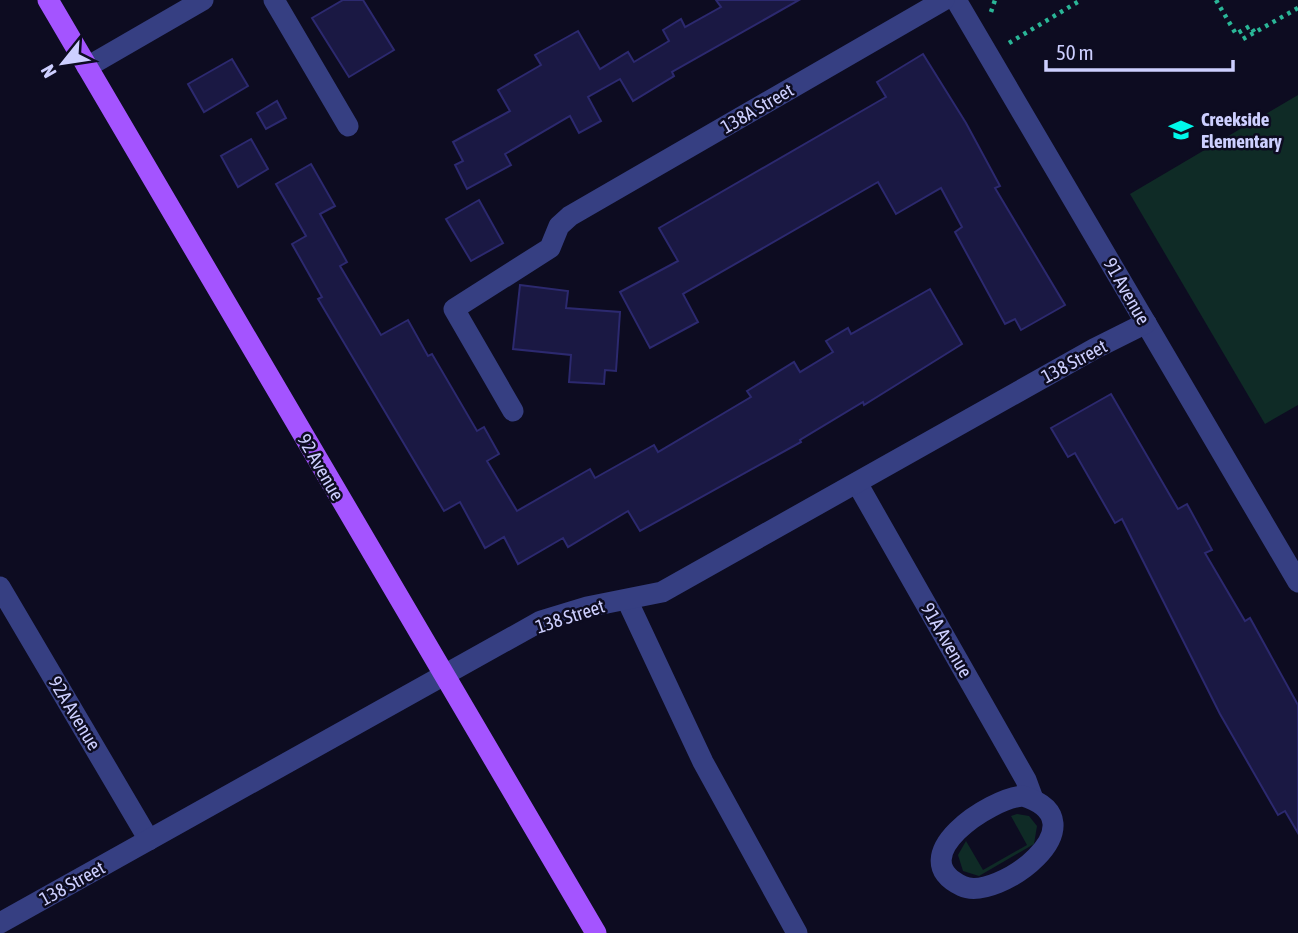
<svg xmlns="http://www.w3.org/2000/svg" width="1298" height="933" viewBox="0 0 1298 933" font-family="'Asap Condensed',sans-serif">
  <style>
    .green { fill: #0f2b26 }
    .building { fill: #1a1843; stroke: #2c296f; stroke-width: 2 }
    .lines { fill: none; stroke-linecap: round; stroke-linejoin: round }
    .path { stroke: #2ab697; stroke-width: 4.5; stroke-dasharray: 3.5 5; stroke-linecap: butt }
    .minor { stroke: #363f82; stroke-width: 21 }
    .major { stroke: #a454ff; stroke-width: 21 }
    .labels { text-anchor: middle; dominant-baseline: central; stroke-width: 5; stroke-linejoin: round; paint-order: stroke }
    .street-label { font-size: 19px; fill: #cdcfff; stroke: #0d0c21 }
    .poi-label { font-size: 19px; font-weight: bold; fill: #cdcfff; stroke: #0d0c21; text-anchor: start }
  </style>
  <rect width="100%" height="100%" fill="#0d0c21"/>
  <g class="green">
    <polygon points="1298,95 1298,405 1265,424 1130,194"/>
    <polygon points="1017,814 1029,816 1037,826 1034,844 979,876 963,871 958,855 966,841 983,870 1027,845 1011,816"/>
  </g>
  <g class="building">
    <polygon points="343,0 363,0 394,50 349,77 312,18"/>
    <polygon points="716,0 799,0 672,72 674,76 633,101 620,79 588,97 601,121 579,133 570,116 505,154 511,165 467,189 455,165 463,161 453,142 510,111 498,90 541,65 535,55 578,31 600,69 628,52 634,62 669,41 663,30 681,19 685,27 721,7"/>
    <polygon points="923,54 966,123 1000,186 995,188 1065,305 1021,330 1015,319 1005,324 955,232 962,227 941,188 896,214 878,182 683,294 698,322 650,348 620,292 678,261 659,228 886,97 877,82"/>
    <polygon points="232,59 248,86 204,112 188,84"/>
    <polygon points="277,101 286,118 266,129 257,113"/>
    <polygon points="251,139 268,169 238,187 221,156"/>
    <polygon points="311,164 335,206 320,214 347,262 340,266 381,335 408,320 428,356 432,354 477,431 484,427 499,454 487,461 517,511 590,469 595,478 654,445 658,452 751,397 747,391 794,362 800,372 833,352 826,341 848,328 851,334 930,289 962,344 864,405 863,402 800,440 801,442 640,531 628,511 568,547 563,538 518,564 504,537 485,548 460,502 444,511 318,299 322,297 292,244 306,236 276,184"/>
    <polygon points="479,200 503,243 471,261 446,219"/>
    <polygon points="520,285 568,291 566,308 620,312 616,371 605,370 604,384 569,382 571,355 513,349"/>
    <polygon points="1111,394 1178,509 1187,504 1212,550 1205,553 1245,621 1250,618 1298,705 1298,833 1285,811 1278,815 1220,714 1122,519 1115,523 1075,453 1068,457 1051,428"/>
  </g>
  <g class="lines">
    <g class="path">
      <polyline points="1216,0 1236,34 1250,26 1255,33"/>
      <polyline points="991,12 995,0"/>
      <polyline points="1243,39 1298,8"/>
      <polyline points="1009,43 1081,0"/>
    </g>
    <g class="minor">
      <polyline points="274,0 348,126"/>
      <polyline points="956,0 1298,582"/>
      <polyline points="87,67 203,0"/>
      <polyline points="513,411 454,309 550,248 559,226 570,216 944,0"/>
      <polyline points="857,483 1026,780 1033,799"/>
      <polyline points="0,587 149,840"/>
      <polyline points="627,600 703,762 797,933"/>
      <path d="M1023,796c82,26 -26,107 -61,90 -61,-29 28,-88 61,-90z"/>
      <polyline points="0,923 541,621 587,607 662,592 1094,349 1146,323"/>
    </g>
    <polyline class="major" points="48,0 596,933"/>
  </g>
  <defs>
    <g id="school-bare" transform="scale(1.89)"><path d="M0-5L7-2L0 1L-7-2ZM-4 1L0 2.5L4 1V4Q0 6-4 4Z" fill="#00f8ea" stroke="#0d0c21" stroke-width="2.5" paint-order="stroke"/></g>
  </defs>
  <g fill-rule="evenodd">
    <use href="#school-bare" x="1181" y="130"/>
  </g>
  <g class="labels">
    <g class="street-label">
      <text transform="translate(757 108) rotate(-30)">138A Street</text>
      <text transform="translate(1127 291) rotate(60)">91 Avenue</text>
      <text transform="translate(1074 361) rotate(-28)">138 Street</text>
      <text transform="translate(321 467) rotate(60)">92 Avenue</text>
      <text transform="translate(570 616) rotate(-18)">138 Street</text>
      <text transform="translate(947 640) rotate(60)">91A Avenue</text>
      <text transform="translate(75 713) rotate(59)">92A Avenue</text>
      <text transform="translate(72 883) rotate(-29)">138 Street</text>
    </g>
    <g class="poi-label">
      <text x="1201" y="119">Creekside<tspan x="1201" dy="22">Elementary</tspan></text>
    </g>
  </g>
  <g transform="translate(63 63) rotate(240)" stroke="#0d0c21" stroke-width="5" paint-order="stroke">
  <path d="M0-5L12 26L0 18L-12 26Z" fill="#cdcfff"/>
  <text y="-10" font-size="19" font-weight="bold" text-anchor="middle" fill="#cdcfff">N</text>
  </g>
  <path d="M1046 60v10h187v-10" fill="none" stroke="#cdcfff" stroke-width="3.5"/>
  <text x="1056" y="60" font-size="21" fill="#cdcfff" stroke="#0d0c21" stroke-width="5" paint-order="stroke">50 m</text>
</svg>
